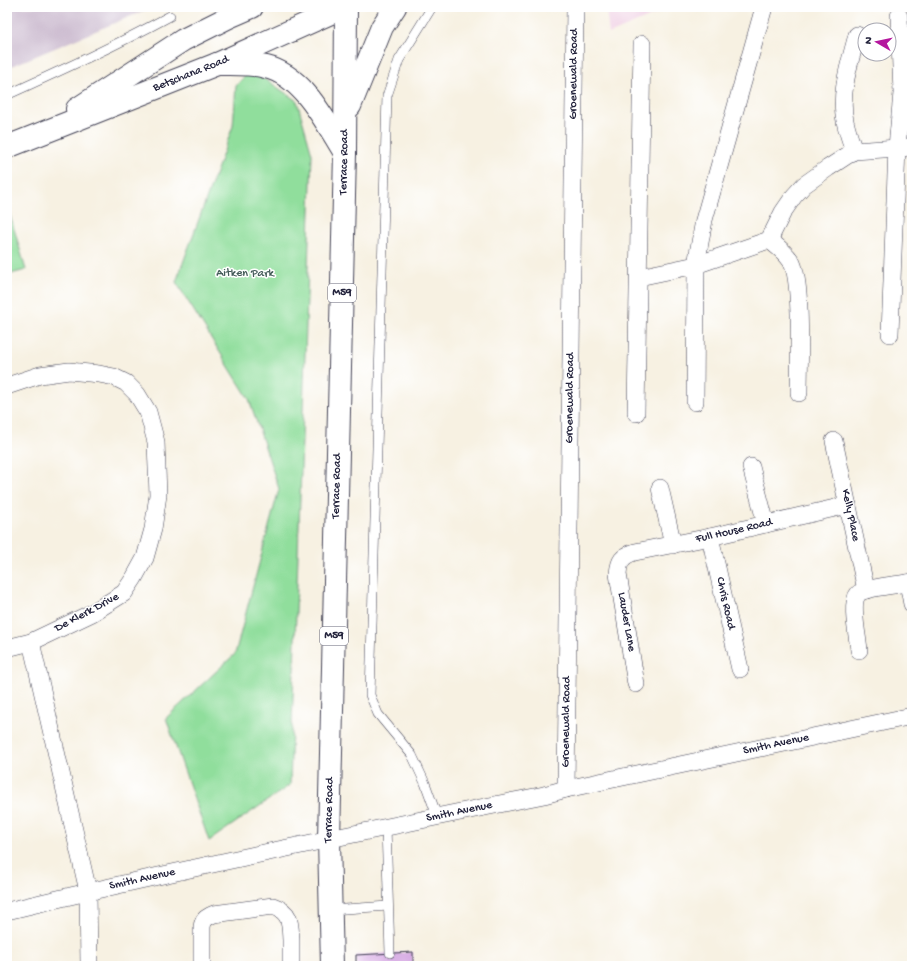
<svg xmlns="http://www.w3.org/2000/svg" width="919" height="973" viewBox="0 0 919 973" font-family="'Gochi Hand',sans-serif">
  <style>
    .built { fill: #f0d0e4 }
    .industrial { fill: #cebed1 }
    .green { fill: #90de9c; stroke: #59806c }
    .building { fill: #d3a3e1 }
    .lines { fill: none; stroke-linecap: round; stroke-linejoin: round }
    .service-casing { stroke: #424154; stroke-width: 10 }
    .minor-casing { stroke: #424154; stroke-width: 18 }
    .secondary-casing { stroke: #424154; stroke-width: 24 }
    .primary-casing { stroke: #424154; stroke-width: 24 }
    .service { stroke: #fff; stroke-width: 9 }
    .minor { stroke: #fff; stroke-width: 17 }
    .secondary { stroke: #fff; stroke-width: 22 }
    .primary { stroke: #fff; stroke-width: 22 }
    .labels { text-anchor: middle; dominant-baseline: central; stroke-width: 3; stroke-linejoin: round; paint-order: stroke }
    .shield { fill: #fff; stroke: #646476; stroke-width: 1 }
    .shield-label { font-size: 11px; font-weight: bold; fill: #22223b }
    .street-label { font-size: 12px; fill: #22223b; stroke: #fff }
    .park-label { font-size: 12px; fill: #435a58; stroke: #fff }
  </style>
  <rect width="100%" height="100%" fill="#fff"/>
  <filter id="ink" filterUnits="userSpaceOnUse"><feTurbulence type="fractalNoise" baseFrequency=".025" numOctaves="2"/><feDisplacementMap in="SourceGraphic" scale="8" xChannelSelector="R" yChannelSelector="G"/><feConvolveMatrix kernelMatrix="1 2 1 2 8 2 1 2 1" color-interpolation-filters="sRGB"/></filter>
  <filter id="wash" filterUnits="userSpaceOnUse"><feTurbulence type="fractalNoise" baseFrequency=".012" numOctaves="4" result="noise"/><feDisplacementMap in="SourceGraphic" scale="16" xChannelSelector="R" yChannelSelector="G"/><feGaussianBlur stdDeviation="0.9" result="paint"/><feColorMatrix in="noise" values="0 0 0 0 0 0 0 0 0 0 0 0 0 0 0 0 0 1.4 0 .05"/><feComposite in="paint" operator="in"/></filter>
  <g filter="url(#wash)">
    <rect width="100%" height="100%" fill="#f7f1e2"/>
    <polygon class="built" points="606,7 672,7 609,34"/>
    <polygon class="industrial" points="7,7 153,7 7,68"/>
    <g class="green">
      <polygon points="249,71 271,83 297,101 312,154 290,785 209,841 166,718 235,654 279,489 249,399 176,282 233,126 236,86"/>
      <polygon points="7,205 26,270 7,275"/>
    </g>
    <g id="blocks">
      <polygon class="building" points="413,952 413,966 356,966 356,955"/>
    </g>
  </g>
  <g filter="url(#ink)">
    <use href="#blocks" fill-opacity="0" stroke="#424154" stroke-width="1"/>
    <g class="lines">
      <g class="service-casing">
        <g id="service">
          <polyline points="432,7 399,60 387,96 370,695 378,714 412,755 425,783 437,816"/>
          <path d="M7,95c55,-25 110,-50 163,-79"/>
          <polyline points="386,827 390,953"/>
          <polyline points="331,910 388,906"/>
        </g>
      </g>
      <g class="minor-casing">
        <g id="minor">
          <path d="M854,151c-3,-9 -7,-20 -9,-30 -6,-28 5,-59 12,-86"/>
          <path d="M769,240c8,6 17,13 22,21 12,19 8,106 8,132"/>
          <polyline points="639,277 696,265 769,240 783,212 794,196 804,185 828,168 854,151 912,147"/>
          <polyline points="890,334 897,147 902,93 899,16"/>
          <polyline points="7,386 40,375 69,371 99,374 114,377 126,383 137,394 148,412 156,442 158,495 153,529 145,558 134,578 124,593 92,613 31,642 7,648"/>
          <polyline points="695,402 696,265 704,220 764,7"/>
          <polyline points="636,413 642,44"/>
          <path id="s1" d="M834,441l32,149"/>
          <polyline points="751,467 766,524"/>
          <polyline points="660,488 673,545"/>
          <path id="s2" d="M710,537l30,132"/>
          <polyline points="908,583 912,604"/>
          <polyline points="31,642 88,891 89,966"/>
          <path d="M859,650c-1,-12 -9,-47 -1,-56 7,-7 42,-9 54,-12"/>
          <path id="s3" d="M636,684l-18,-110c1,-13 4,-18 17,-22l75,-15 138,-32"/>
          <path id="s4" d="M566,789l9,-782"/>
          <path id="s5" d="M7,911c178,-43 358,-80 537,-116l22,-6 346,-73"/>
          <path d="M202,966v-39c1,-8 5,-10 12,-13l59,-8c18,6 17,17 18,34 0,9 0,17 0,26"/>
        </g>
      </g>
      <g class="secondary-casing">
        <g id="secondary">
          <polyline points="77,109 183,40 229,17 252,7"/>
          <path id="s6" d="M7,147l210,-83 127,-57"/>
        </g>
      </g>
      <g class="primary-casing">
        <g id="primary">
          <path d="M217,64c17,0 33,-1 49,3 38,9 60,56 79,86"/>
          <polyline points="350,106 382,27 395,7"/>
          <path id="s7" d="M332,966l-3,-127 16,-686 1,-146"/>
        </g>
      </g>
      <use href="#service" class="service"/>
      <use href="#minor" class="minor"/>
      <use href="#secondary" class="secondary"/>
      <use href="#primary" class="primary"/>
    </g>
  </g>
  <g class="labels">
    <g class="shield">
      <rect x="328" y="284" width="28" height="18" rx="3"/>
      <rect x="320" y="627" width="28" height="18" rx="3"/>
    </g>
    <g class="shield-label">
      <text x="342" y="293">M59</text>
      <text x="334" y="636">M59</text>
    </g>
    <g class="street-label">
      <text stroke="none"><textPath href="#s6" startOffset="198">Betschana Road</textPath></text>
      <text stroke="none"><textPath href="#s4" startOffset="715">Groenewald Road</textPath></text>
      <text stroke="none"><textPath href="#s7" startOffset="804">Terrace Road</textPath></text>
      <text stroke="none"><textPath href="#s4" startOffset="391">Groenewald Road</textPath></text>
      <text stroke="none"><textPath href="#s7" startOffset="480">Terrace Road</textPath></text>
      <text stroke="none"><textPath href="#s1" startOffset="76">Kelly Place</textPath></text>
      <text stroke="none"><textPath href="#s3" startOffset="243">Full House Road</textPath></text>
      <text stroke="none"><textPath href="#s2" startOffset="68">Chris Road</textPath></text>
      <text transform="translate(87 613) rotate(-28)">De Klerk Drive</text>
      <text transform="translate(626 622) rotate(80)">Lauder Lane</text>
      <text stroke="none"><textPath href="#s4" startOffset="67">Groenewald Road</textPath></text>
      <text stroke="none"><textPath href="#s5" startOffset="787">Smith Avenue</textPath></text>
      <text stroke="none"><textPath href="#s7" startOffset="156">Terrace Road</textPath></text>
      <text stroke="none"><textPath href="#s5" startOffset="463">Smith Avenue</textPath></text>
      <text stroke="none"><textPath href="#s5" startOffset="139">Smith Avenue</textPath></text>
    </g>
    <g class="park-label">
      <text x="245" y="274">Aitken Park</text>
    </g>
  </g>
  <rect width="919" height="973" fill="none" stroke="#fff" stroke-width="24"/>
  <g transform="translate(877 42) rotate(279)"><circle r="19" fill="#ffffff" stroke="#a7a7b1"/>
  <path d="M0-3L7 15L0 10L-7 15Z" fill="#b5179e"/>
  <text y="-6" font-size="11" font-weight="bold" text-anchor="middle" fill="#22223b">N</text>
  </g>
</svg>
